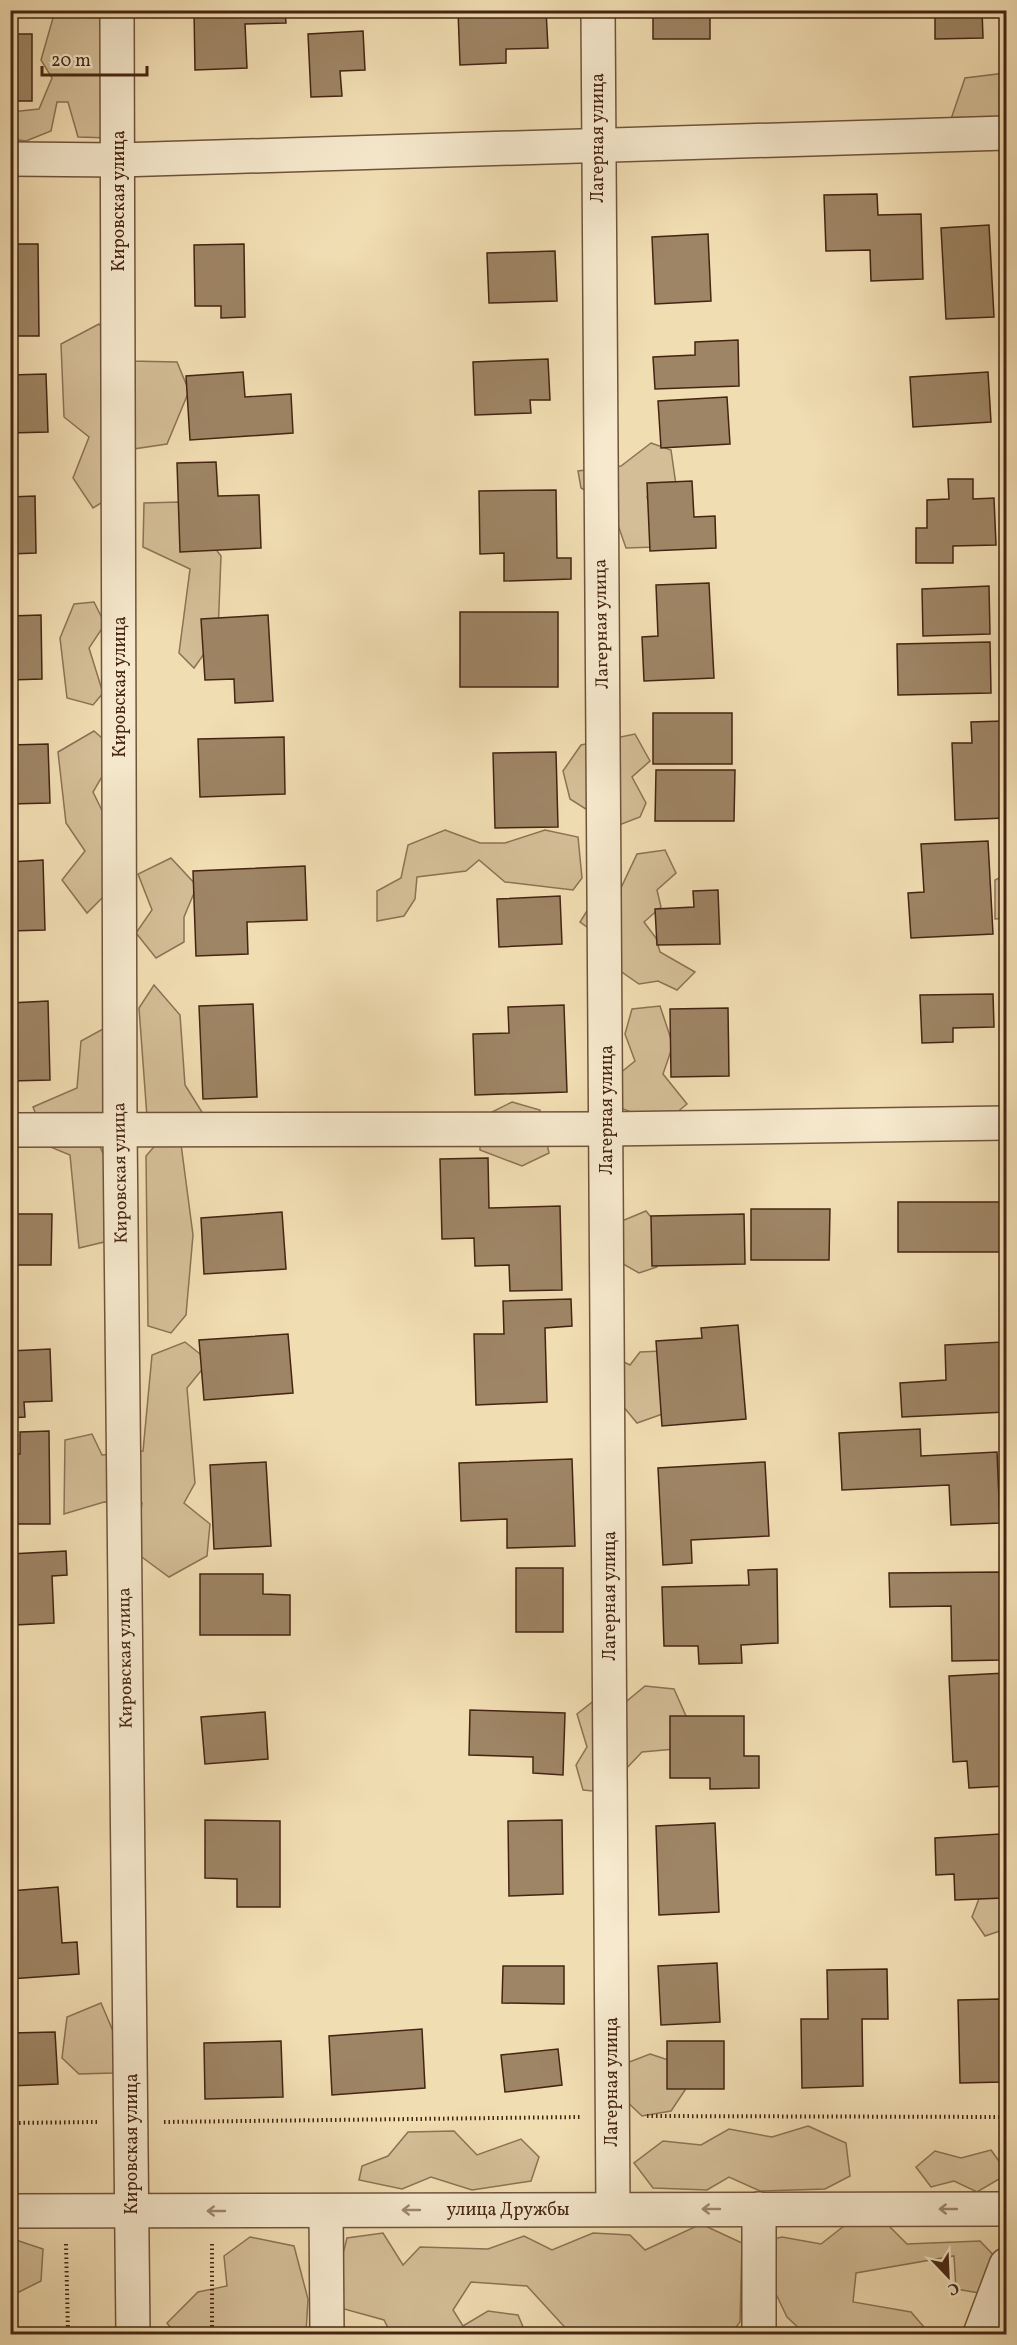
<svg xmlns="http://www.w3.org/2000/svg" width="1017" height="2345" viewBox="0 0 1017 2345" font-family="Vollkorn,serif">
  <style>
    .green { fill: #d4be97; stroke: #8c7254; stroke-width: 1.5 }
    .building { fill: #9e8565; stroke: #452512; stroke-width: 1.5 }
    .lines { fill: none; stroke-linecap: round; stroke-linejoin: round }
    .minor-casing { stroke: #70533a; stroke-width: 36 }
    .path { stroke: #452512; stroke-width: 4; stroke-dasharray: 1.5 3; stroke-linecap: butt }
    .minor { stroke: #f6e9cd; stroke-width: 33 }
    .oneway { stroke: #9e8770 }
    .labels { text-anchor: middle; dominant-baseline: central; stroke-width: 4.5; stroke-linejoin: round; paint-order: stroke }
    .street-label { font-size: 18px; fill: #452512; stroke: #f6e9cd }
  </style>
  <rect width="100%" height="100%" fill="#f1ddb2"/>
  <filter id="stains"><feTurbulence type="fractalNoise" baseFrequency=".00333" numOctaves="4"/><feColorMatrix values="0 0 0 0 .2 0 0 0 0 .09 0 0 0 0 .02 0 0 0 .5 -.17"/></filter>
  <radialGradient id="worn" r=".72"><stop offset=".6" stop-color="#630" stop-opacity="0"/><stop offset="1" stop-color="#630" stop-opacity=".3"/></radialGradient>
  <g class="green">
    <polygon points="55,11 120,11 111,138 78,137 68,102 57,102 51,131 26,141 11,139 11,112 39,109 52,78 41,60"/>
    <polygon points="1006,70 1006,124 951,119 965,78 1005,73"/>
    <polygon points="99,324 130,361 177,362 189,391 167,444 127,450 111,497 93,508 73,478 89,437 64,417 61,344"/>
    <polygon points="651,443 671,450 676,485 647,497 657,532 656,547 626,548 611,505 581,488 578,471 621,466"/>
    <polygon points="180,502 221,556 218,634 194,668 179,653 190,569 143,547 144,503"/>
    <polygon points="94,602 105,624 89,648 103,693 93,705 67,698 60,638 74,604"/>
    <polygon points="94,731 117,751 93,792 115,837 112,888 87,913 62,880 85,851 66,823 58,752"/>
    <polygon points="635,734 650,761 632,777 646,803 640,817 614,827 570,799 563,771 581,745"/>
    <polygon points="445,830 480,843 505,843 545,830 578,837 582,878 573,890 505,882 479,860 466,871 417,877 415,899 404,916 377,921 377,891 401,878 408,845"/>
    <polygon points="665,850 676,873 657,890 661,907 644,922 656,938 660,952 695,972 677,990 658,981 639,984 616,968 612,945 580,922 595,898 619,892 637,854"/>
    <polygon points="171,858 197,886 184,917 184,942 156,958 136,933 152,910 138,874"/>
    <polygon points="1006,875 1006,918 995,919 995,880"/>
    <polygon points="154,985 180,1015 185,1085 205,1117 181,1144 193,1235 186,1315 171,1333 148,1326 146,1156 159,1141 147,1117 139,1008"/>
    <polygon points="660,1006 673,1045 663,1074 687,1104 663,1124 615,1106 614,1078 635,1061 625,1034 632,1009"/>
    <polygon points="103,1029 119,1052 98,1142 122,1197 104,1242 79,1248 70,1155 48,1146 33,1107 77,1088 81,1041"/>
    <polygon points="512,1102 540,1110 549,1153 522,1166 480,1150 480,1118"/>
    <polygon points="646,1211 665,1234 657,1267 639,1273 618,1261 617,1223"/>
    <polygon points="185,1342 209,1361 187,1388 195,1483 184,1503 210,1524 207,1556 169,1577 135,1552 142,1503 104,1502 64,1514 65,1440 92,1434 102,1455 143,1451 152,1355"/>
    <polygon points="662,1351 671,1411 637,1423 617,1399 612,1356 630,1365 640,1352"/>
    <polygon points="645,1686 674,1689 690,1725 675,1749 642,1752 604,1792 583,1790 576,1765 587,1747 577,1714 605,1692 622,1705"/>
    <polygon points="1006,1888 1006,1929 985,1936 972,1917 982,1891"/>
    <polygon points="101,2003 122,2052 113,2073 79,2074 62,2058 67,2017"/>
    <polygon points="650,2054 681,2064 685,2090 671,2111 642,2116 619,2094 624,2064"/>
    <polygon points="808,2126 846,2143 850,2176 825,2189 760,2191 729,2177 707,2190 653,2188 634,2163 663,2141 701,2145 729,2129 772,2137"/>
    <polygon points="454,2131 477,2155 521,2139 539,2157 531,2181 472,2190 431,2177 402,2189 359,2180 362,2166 388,2156 408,2132"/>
    <polygon points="991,2150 1006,2171 1006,2175 977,2192 954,2181 931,2187 916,2167 935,2151 961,2158"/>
    <polygon points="884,2221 907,2244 980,2241 1001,2263 985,2294 956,2289 954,2256 856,2273 853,2302 911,2312 930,2334 805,2334 787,2317 752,2244 782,2237 821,2244 849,2222"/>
    <polygon points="701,2224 742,2243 740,2322 731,2334 571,2334 527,2286 471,2282 453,2310 463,2326 488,2311 518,2315 526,2334 391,2334 384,2320 344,2309 336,2281 347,2238 383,2233 403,2265 420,2247 488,2249 524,2236 552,2250 593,2233 630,2235 645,2250"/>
    <polygon points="250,2237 294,2246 308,2299 306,2332 303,2334 175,2334 167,2323 198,2292 227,2286 224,2256"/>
    <polygon points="16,2240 43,2249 41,2281 11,2296 11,2243"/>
  </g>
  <g class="building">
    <polygon points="194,10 285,10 286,23 245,24 247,68 195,70"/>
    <polygon points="458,10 546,10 548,48 506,49 506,63 460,65"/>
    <rect x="653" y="10" width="57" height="29"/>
    <polygon points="935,10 982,10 983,38 935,39"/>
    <polygon points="363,31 365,70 340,71 342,96 311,97 308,34"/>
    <rect x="10" y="34" width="22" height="67"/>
    <polygon points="877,194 878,215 921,214 923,279 871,281 870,250 826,251 824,195"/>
    <polygon points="989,225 994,317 946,319 941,228"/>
    <polygon points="708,234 711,301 655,304 652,237"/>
    <polygon points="10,244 38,244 39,336 10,336"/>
    <polygon points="244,244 245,317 221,318 221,306 195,306 194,245"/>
    <polygon points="555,251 557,301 489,303 487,253"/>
    <polygon points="738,340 739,386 655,389 653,357 695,355 695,342"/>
    <polygon points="548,359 550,400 530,400 531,413 475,415 473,362"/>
    <polygon points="243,372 245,397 291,394 293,433 190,440 186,376"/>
    <polygon points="988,372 991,422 913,427 910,377"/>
    <polygon points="46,374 48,432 10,433 10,375"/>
    <polygon points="727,397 730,444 661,448 658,401"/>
    <polygon points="216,462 218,496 259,495 261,548 180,552 177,463"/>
    <polygon points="948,479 973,479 973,499 994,498 996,545 953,546 953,563 916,563 916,528 927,528 927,500 949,499"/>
    <polygon points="692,481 694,517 715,516 716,548 650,551 647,483"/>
    <polygon points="556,490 557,558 571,558 571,579 504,581 504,553 480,554 479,491"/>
    <polygon points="35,496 36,553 10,554 10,497"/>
    <polygon points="709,583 714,678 644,681 642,637 658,636 656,585"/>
    <polygon points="989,586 990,634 923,636 922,589"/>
    <rect x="460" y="612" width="98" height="75"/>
    <polygon points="41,615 42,679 10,680 10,616"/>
    <polygon points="268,615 273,701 235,703 234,679 205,680 201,619"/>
    <polygon points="990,642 991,693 898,695 897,644"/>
    <rect x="653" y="713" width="79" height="51"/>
    <polygon points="1002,721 1005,818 955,820 952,743 972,743 971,722"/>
    <polygon points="284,737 285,794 200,797 198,739"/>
    <polygon points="48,744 50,803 10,804 10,745"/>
    <polygon points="556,752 558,827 495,828 493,753"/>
    <polygon points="656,770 735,770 734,821 655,821"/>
    <polygon points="988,841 993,934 911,938 908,893 924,892 921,844"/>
    <polygon points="43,860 45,930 10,931 10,862"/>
    <polygon points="305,866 307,920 247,922 248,954 196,956 193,871"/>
    <polygon points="718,890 720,944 657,945 655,909 694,907 693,891"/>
    <polygon points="560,896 562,944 499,947 497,899"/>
    <polygon points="993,994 994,1027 953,1028 953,1042 922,1043 920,995"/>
    <polygon points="48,1001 50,1080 10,1081 10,1003"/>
    <polygon points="253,1004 257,1097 203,1099 199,1006"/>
    <polygon points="564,1005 567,1092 475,1095 473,1034 509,1033 508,1007"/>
    <polygon points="728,1008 729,1076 671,1077 670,1009"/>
    <polygon points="488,1158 489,1208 560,1206 562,1290 510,1291 509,1265 475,1266 474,1238 442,1239 440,1159"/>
    <rect x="898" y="1202" width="105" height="50"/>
    <polygon points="751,1209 830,1209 829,1260 751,1260"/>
    <polygon points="282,1212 286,1269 204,1274 201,1218"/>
    <polygon points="10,1214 52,1214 51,1265 10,1265"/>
    <polygon points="744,1214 745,1264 652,1266 651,1216"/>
    <polygon points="571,1299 572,1326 545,1328 547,1402 476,1405 474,1334 504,1334 503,1301"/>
    <polygon points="738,1325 746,1419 662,1426 656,1341 702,1338 701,1328"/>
    <polygon points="288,1334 293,1393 204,1400 199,1340"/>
    <polygon points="1003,1342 1006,1412 902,1417 900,1383 946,1380 945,1345"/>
    <polygon points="50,1349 52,1401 24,1402 25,1417 10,1418 10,1351"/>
    <polygon points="920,1429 921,1456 997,1452 1000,1523 951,1525 949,1485 842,1490 839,1433"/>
    <polygon points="49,1431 50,1524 10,1524 10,1454 20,1454 20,1432"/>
    <polygon points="572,1459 575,1546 507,1548 507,1519 461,1521 459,1463"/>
    <polygon points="266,1462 271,1546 214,1549 210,1465"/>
    <polygon points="765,1462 769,1536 691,1540 692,1563 663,1565 658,1468"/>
    <polygon points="66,1551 67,1575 52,1576 54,1623 15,1625 16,1661 10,1661 10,1554"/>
    <rect x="516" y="1568" width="47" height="64"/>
    <polygon points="777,1569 778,1643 741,1645 742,1663 699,1664 698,1646 664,1646 662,1587 749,1585 748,1570"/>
    <polygon points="1001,1572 1002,1660 952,1661 951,1606 890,1607 889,1573"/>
    <polygon points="200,1574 263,1574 263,1594 290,1595 290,1635 200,1635"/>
    <polygon points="1005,1673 1006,1786 969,1788 967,1761 953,1762 949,1676"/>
    <polygon points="470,1710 565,1713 563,1775 533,1773 533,1757 469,1755"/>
    <polygon points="265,1712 268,1759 205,1764 201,1717"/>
    <polygon points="670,1716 744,1716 744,1756 759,1756 759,1788 710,1789 710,1778 670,1778"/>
    <polygon points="205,1820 280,1821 280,1907 237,1907 237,1879 205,1878"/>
    <polygon points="562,1820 563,1894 509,1896 508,1821"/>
    <polygon points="715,1823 719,1912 659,1915 656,1826"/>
    <polygon points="1000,1834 1003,1898 955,1900 954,1874 936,1875 935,1838"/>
    <polygon points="58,1887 62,1943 77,1942 79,1974 10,1979 10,1891"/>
    <polygon points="717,1963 720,2022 661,2025 658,1966"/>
    <polygon points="503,1966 564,1966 564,2004 502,2003"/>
    <polygon points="887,1969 888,2019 862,2019 863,2086 802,2088 801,2019 828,2019 827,1970"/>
    <polygon points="1000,1999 1002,2082 960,2083 958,2000"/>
    <polygon points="422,2029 425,2088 332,2095 329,2036"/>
    <polygon points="55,2032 58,2084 10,2086 10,2033"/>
    <polygon points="281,2041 283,2097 205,2099 204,2043"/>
    <rect x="667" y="2041" width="57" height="48"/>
    <polygon points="558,2049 562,2085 505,2092 501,2055"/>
  </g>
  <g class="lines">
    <g class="minor-casing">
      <g id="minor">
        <polyline points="117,10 120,1131 133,2334"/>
        <polyline points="598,10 613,2209"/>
        <polyline points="10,159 119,160 1006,133"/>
        <polyline points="10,1130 607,1129 1006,1123"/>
        <polyline points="759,2209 759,2334"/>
        <polyline points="10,2211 1006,2209"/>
        <polyline points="326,2211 327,2334"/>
        <polyline points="980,2334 1006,2265"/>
      </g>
    </g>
    <g class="path">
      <polyline points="647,2116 1006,2117"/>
      <polyline points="164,2122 580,2117"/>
      <polyline points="10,2123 97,2122"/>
      <polyline points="66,2244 68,2334"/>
      <polyline points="212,2244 212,2334"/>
    </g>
    <use href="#minor" class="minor"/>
  </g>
  <defs><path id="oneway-shaft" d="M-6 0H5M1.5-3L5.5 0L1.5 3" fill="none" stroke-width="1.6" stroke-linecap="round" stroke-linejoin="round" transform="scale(1.5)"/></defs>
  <g class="oneway">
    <use href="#oneway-shaft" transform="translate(711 2209) rotate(-180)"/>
    <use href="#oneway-shaft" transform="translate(948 2209) rotate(180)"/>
    <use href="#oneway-shaft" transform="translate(411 2210) rotate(180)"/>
    <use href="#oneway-shaft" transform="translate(216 2211) rotate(180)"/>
  </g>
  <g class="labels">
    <g class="street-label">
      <text transform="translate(598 138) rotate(-90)">Лагерная улица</text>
      <text transform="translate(119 201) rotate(-90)">Кировская улица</text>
      <text transform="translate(602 624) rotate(-91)">Лагерная улица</text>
      <text transform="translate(120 687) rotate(-90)">Кировская улица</text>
      <text transform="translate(607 1110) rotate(-90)">Лагерная улица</text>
      <text transform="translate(121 1173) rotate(-91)">Кировская улица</text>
      <text transform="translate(610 1596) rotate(-90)">Лагерная улица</text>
      <text transform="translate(126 1658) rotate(-91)">Кировская улица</text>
      <text transform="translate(612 2082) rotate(-90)">Лагерная улица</text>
      <text transform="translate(132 2144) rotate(-90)">Кировская улица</text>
      <text x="508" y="2210">улица Дружбы</text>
    </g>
  </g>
  <rect width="1017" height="2345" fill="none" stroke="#f1ddb2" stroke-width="36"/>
  <rect x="12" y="12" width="993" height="2321" fill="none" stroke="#452512" stroke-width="3"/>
  <rect x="18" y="18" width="981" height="2309" fill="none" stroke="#452512" stroke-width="1.5"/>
  <g transform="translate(948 2276) rotate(157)" stroke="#f6e9cd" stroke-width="4.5" paint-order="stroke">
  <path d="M0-4.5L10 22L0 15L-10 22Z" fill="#452512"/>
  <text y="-9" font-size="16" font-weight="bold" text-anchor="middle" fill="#452512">С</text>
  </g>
  <path d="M42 66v9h105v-9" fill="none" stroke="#452512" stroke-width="3"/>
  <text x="51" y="66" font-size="18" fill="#452512" stroke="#f6e9cd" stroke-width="4.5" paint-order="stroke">20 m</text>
  <rect width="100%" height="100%" filter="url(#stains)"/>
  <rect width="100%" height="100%" fill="url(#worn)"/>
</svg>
